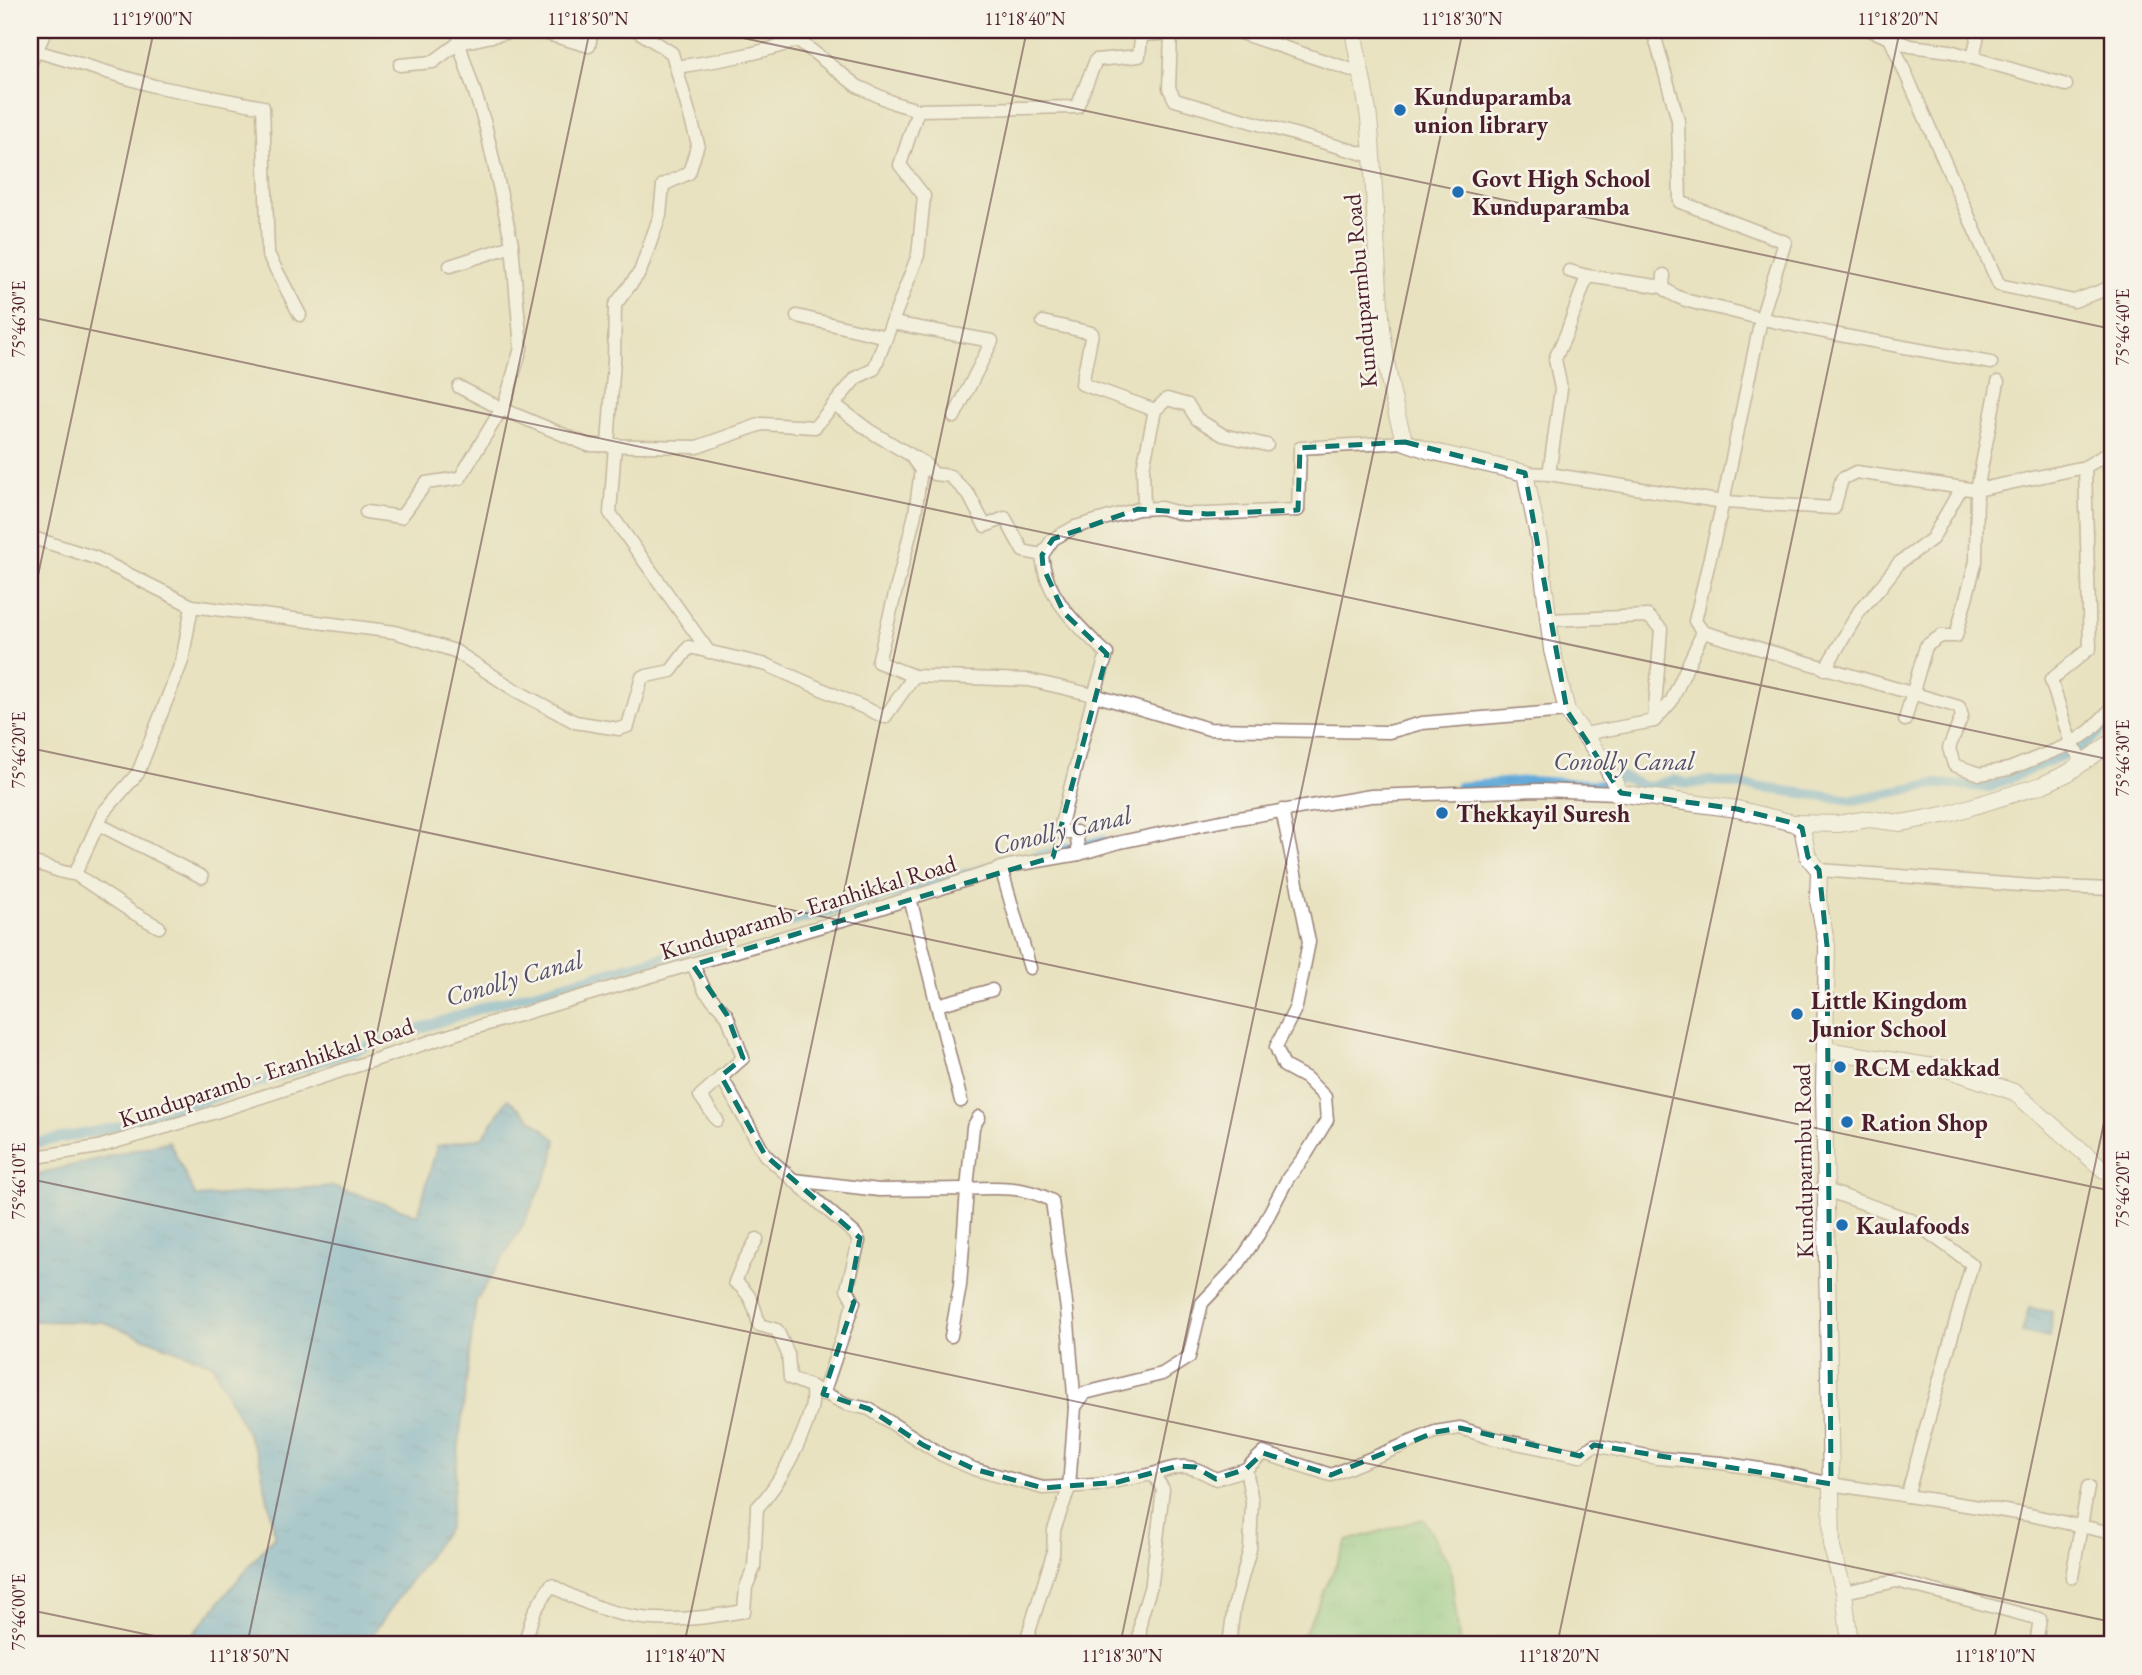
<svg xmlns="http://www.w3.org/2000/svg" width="2142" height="1675" viewBox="0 0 2142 1675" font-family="'EB Garamond',serif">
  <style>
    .grass { fill: url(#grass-tufts); stroke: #667458; stroke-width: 2 }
    .water { fill: url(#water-ripples); stroke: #566482; stroke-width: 2 }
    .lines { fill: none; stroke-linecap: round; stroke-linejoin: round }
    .canal { stroke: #62a9d9; stroke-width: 10 }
    .minor-casing { stroke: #998076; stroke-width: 15 }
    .major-casing { stroke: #998076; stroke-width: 18 }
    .minor { stroke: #fff; stroke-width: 12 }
    .major { stroke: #fff; stroke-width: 16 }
    .marked { fill: none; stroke: #0f766e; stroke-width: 5; stroke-dasharray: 14 9; stroke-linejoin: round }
    .ticks { fill: none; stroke: #4a1f2b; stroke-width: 2; stroke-opacity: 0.45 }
    .poi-dot { fill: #1f6fb2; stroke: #f7f3e8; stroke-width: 2.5 }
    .labels { text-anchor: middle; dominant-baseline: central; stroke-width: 5; stroke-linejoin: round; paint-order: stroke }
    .poi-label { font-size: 24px; font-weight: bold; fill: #4a1f2b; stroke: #f7f3e8; text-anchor: start }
    .street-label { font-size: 24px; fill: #4a1f2b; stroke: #f7f3e8 }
    .water-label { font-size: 26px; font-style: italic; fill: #524f68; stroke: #f7f3e8 }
    .neatline { fill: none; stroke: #4a1f2b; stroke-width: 2.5 }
    .ticks-label { font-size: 18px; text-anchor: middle; fill: #4a1f2b }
  </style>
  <defs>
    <pattern id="grass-tufts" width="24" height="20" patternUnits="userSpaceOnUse" patternTransform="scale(1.75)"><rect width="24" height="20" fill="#81ca86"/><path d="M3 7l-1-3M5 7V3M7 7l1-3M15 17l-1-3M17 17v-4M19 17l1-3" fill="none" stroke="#71ad74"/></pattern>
    <pattern id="water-ripples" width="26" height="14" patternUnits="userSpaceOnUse" patternTransform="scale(1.75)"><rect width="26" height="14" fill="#62a9d9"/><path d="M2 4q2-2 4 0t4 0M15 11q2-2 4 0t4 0" fill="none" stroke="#5389b0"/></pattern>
  </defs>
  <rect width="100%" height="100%" fill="#f7f3e8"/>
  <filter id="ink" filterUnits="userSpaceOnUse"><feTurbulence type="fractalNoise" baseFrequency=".0143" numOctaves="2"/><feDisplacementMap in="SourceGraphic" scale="14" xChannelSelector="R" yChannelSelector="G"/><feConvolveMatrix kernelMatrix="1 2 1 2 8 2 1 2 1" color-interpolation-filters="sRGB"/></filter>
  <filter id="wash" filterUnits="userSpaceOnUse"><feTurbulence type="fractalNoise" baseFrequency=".00686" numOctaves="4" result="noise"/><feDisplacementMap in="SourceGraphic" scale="28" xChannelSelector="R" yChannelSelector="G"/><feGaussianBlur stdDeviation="1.57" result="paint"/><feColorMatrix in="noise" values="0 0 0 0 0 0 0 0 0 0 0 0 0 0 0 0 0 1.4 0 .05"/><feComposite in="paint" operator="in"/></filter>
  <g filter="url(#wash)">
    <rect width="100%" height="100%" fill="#e8e2c0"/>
    <polygon class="grass" points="1423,1519 1450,1565 1460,1645 1299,1645 1347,1541"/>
    <g class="water">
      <polygon points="508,1099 556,1140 552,1164 522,1227 476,1301 449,1527 365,1645 184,1645 275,1535 259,1457 212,1364 103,1322 30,1321 30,1176 169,1141 196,1197 333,1186 418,1215 437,1146 483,1137"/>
      <polygon points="2029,1308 2052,1312 2049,1338 2022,1332"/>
    </g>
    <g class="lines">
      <g class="canal">
        <polyline points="1460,787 1527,781 1609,785 1620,776 1646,787 1674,780 1688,784 1710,781 1853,800 1935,784 1990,787 2083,746 2112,721"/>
        <polyline points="1035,856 1103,841"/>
        <polyline points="30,1144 134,1124 490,1005 987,868"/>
      </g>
    </g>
  </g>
  <g filter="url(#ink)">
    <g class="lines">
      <g class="minor-casing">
        <g id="minor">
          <polyline points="534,30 589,46 592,30"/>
          <polyline points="1653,30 1678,120 1680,202 1785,242 1761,319 1723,502 1695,621 1703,632 1959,707 1962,716 1949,748 1954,765 1980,774 2009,769 2071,744 2091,730 2112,708"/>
          <polyline points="1870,30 1910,46 1950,51 1973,58 1979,30"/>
          <polyline points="1171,33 1169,88 1175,100 1371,156"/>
          <polyline points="1142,35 1231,30 1361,73"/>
          <polyline points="1890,38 1999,285 2074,301 2112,287"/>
          <polyline points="798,40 857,86 894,103 918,110"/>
          <polyline points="460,43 520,30"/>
          <polyline points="36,51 154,86 263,107 268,254 300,315"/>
          <polyline points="1973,58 2066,85"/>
          <polyline points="30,64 46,30"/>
          <polyline points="400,65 433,62 460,42"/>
          <path d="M676,67c41,-6 83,-13 122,-27l5,-10"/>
          <polyline points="450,266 512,246"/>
          <polyline points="1569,271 1587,276 1663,287"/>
          <path d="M1664,275l-1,12c15,15 40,17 60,22 88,23 179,37 268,54"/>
          <polyline points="797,316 886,337"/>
          <polyline points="1043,322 1092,333 1082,384 1155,410"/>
          <polyline points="892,323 992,341 954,417"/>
          <polyline points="459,387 502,409 588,445 697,447 762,424 815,427 856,378 874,369 918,255 924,196 900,165 918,110 1077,107 1096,60 1139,56 1142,30"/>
          <path d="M834,404l36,27 54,32 10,11 16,2 19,19 16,31 20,-8 18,33 19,4c3,42 36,71 65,99l-13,41 -35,137h17l3,22"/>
          <polyline points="608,445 614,359 615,305 640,272 660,215 663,185 689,173 698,144 672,53 636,30"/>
          <polyline points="615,445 610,513 709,652"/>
          <polyline points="913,459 921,470 915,514 878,662 914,676"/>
          <polyline points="1525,473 1549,474 1723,502 1834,508 1842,479 1856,472 1977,490 2085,467"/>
          <polyline points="1549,474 1561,389 1555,359 1567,332 1587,276"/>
          <polyline points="1144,508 1143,468 1155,410 1167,399 1188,405 1197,419 1223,435 1267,445"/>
          <polyline points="366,512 401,517 426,483 460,478 505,403 521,348 512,244 485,124 461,50 458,30"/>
          <polyline points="30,537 96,558 192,606 395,632 455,651 515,690 575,722 619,729 628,726 642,677 671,671 689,647 767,665 885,717 914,676 1029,680 1094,695 1209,729 1389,732 1422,723 1567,711"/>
          <polyline points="1042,555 1053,539 1075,527 1138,509 1161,508 1183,514 1207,514 1298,510 1300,448 1405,442"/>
          <polyline points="1547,620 1648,616 1661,629 1654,721"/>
          <polyline points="1825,669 1860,610 1879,589 1899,563 1932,539 1961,488"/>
          <polyline points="1905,720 1926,646 1941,636 1956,636 1976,561 1977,490 1998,382"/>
          <polyline points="1584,734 1654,721 1671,702 1703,632"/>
          <polyline points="2084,763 2071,744 2051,680 2090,648 2085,467 2112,451"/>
          <polyline points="98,824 202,877"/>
          <path d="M30,863c15,0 29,11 45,11l28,-61 35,-40 44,-112 10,-55"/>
          <polyline points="1001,868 1030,968"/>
          <polyline points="1819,870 2033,886 2112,889"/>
          <polyline points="75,874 132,912 159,927"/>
          <polyline points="910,898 961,1101"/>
          <polyline points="693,965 705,991 727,1015 743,1058 700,1096 717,1120"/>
          <polyline points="937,1005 992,990"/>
          <polyline points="721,1076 765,1155 855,1234 859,1241 847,1289 854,1302 823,1394"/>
          <path d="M979,1117l-6,10 -6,62c28,-2 60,-3 85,12l15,109 8,97"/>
          <polyline points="30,1158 98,1147 200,1117 457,1033 849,918 1009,866 1079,854 1116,843 1221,821 1371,796 1540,790 1617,793"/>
          <polyline points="794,1180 879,1190 967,1189 960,1286 951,1336"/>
          <polyline points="1826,1190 1911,1220 1972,1264 1907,1496"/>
          <path d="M757,1239l-14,24 -8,19c16,11 20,25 24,43l18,5 11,24 2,24 22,9"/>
          <path d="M1153,1474c31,-10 34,-11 63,5l30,-10 17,-16 68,22 104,-43 25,-4 32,10 88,18 14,-11 63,13 64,5 58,9 52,12 199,31 82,18"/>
          <polyline points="2072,1577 2088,1487"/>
          <polyline points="1844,1592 1897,1581 2040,1619 2036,1644"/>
          <path d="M524,1645l10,-33 17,-27c69,40 116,40 193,26l2,-24 8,-19 3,-60c22,-23 46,-68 54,-99 2,-7 1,-15 1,-22l34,17 23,5 73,46 32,14 69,19 54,-3 56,-11 10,15 -11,93 -11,36 -2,27"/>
          <polyline points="1025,1645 1053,1554 1054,1530 1069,1488 1075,1407 1085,1393 1162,1374 1189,1357 1202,1303 1237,1266 1258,1235 1288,1178 1305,1156 1327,1120 1325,1097 1306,1078 1284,1066 1276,1047 1296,1007 1309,942 1282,810"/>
          <polyline points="1229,1645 1234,1607 1250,1549 1252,1501 1246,1469"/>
        </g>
      </g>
      <g class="major-casing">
        <g id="major">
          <path d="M1353,30c5,29 12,59 16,89 11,105 2,222 36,323l25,9 95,22 14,68 13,109 15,61 37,51 12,23 1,8 120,16 56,14 9,5 6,29 11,13 -1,30 9,46 -3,142 8,460 12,44 6,53"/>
          <polyline points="1794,823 1838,824 1869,819 1901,823 1948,814 2042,785 2068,773 2112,742"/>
          <polyline points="1825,1050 1947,1069 2014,1092 2104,1170 2112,1172"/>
        </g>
      </g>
      <use href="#minor" class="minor"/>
      <use href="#major" class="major"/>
    </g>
  </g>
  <path d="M0 0H2142V1675H0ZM1405,442l120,31 42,238 54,82 116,16 56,14 9,5 6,29 11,13 8,76 4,538 -237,-39 -14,11 -120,-28 -25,4 -104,43 -68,-22 -17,16 -30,10 -21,-12 -17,-1 -60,16 -75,6 -69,-19 -51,-24 -54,-36 -46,-15 31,-92 -5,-5 11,-59 -95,-83 -44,-79 22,-18 -16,-43 -34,-50 360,-108 54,-203 -43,-41 -21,-46 -1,-12 11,-16 85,-30 69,5 91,-4 2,-62z" fill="#e8e2c0" fill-opacity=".55" fill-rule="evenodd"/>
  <path class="marked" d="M1405,442l120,31 42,238 54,82 116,16 56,14 9,5 6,29 11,13 8,76 4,538 -237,-39 -14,11 -120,-28 -25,4 -104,43 -68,-22 -17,16 -30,10 -21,-12 -17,-1 -60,16 -75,6 -69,-19 -51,-24 -54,-36 -46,-15 31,-92 -5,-5 11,-59 -95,-83 -44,-79 22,-18 -16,-43 -34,-50 360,-108 54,-203 -43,-41 -21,-46 -1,-12 11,-16 85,-30 69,5 91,-4 2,-62z"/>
  <path class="ticks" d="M705,30l1407,299M30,317l2082,443M30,613l124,-583M30,748l2082,443M30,1179l2082,443M30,1610l167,35M247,1645l343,-1615M684,1645l343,-1615M1120,1645l343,-1615M1557,1645l343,-1615M1993,1645l119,-560"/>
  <g class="poi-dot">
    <circle cx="1400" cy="110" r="7"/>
    <circle cx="1458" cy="192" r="7"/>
    <circle cx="1442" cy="813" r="7"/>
    <circle cx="1797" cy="1014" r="7"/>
    <circle cx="1840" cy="1067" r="7"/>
    <circle cx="1847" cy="1122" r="7"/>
    <circle cx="1842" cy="1225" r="7"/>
  </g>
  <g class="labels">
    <g class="poi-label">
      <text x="1414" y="96">Kunduparamba<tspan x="1414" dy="28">union library</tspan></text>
      <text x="1472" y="178">Govt High School<tspan x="1472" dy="28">Kunduparamba</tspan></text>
      <text x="1456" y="813">Thekkayil Suresh</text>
      <text x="1811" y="1000">Little Kingdom<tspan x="1811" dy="28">Junior School</tspan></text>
      <text x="1854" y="1067">RCM edakkad</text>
      <text x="1861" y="1122">Ration Shop</text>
      <text x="1856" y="1225">Kaulafoods</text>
    </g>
    <g class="street-label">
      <text transform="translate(1360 291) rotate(-95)">Kunduparmbu Road</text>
      <text transform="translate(808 907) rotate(-17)">Kunduparamb - Eranhikkal Road</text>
      <text transform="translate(266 1072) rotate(-18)">Kunduparamb - Eranhikkal Road</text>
      <text transform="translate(1803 1161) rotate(-91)">Kunduparmbu Road</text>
    </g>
    <g class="water-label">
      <text x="1624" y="761">Conolly Canal</text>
      <text transform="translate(1062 830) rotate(-13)">Conolly Canal</text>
      <text transform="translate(514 978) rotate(-16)">Conolly Canal</text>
    </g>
  </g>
  <rect width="2142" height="1675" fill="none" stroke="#f7f3e8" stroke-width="77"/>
  <rect x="38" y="38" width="2066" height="1598" class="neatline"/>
  <g class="ticks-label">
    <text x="152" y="25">11°19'00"N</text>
    <text x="588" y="25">11°18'50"N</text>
    <text x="1025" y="25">11°18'40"N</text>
    <text x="1462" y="25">11°18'30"N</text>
    <text x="1898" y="25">11°18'20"N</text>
    <text transform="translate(19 319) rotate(-90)" y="6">75°46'30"E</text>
    <text transform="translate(2123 327) rotate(-90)" y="6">75°46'40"E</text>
    <text transform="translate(19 750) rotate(-90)" y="6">75°46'20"E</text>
    <text transform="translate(2123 758) rotate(-90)" y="6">75°46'30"E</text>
    <text transform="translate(19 1181) rotate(-90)" y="6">75°46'10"E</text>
    <text transform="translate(2123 1189) rotate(-90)" y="6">75°46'20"E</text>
    <text transform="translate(19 1612) rotate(-90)" y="6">75°46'00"E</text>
    <text x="249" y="1662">11°18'50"N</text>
    <text x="685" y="1662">11°18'40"N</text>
    <text x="1122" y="1662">11°18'30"N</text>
    <text x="1559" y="1662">11°18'20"N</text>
    <text x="1995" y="1662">11°18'10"N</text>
  </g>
</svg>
